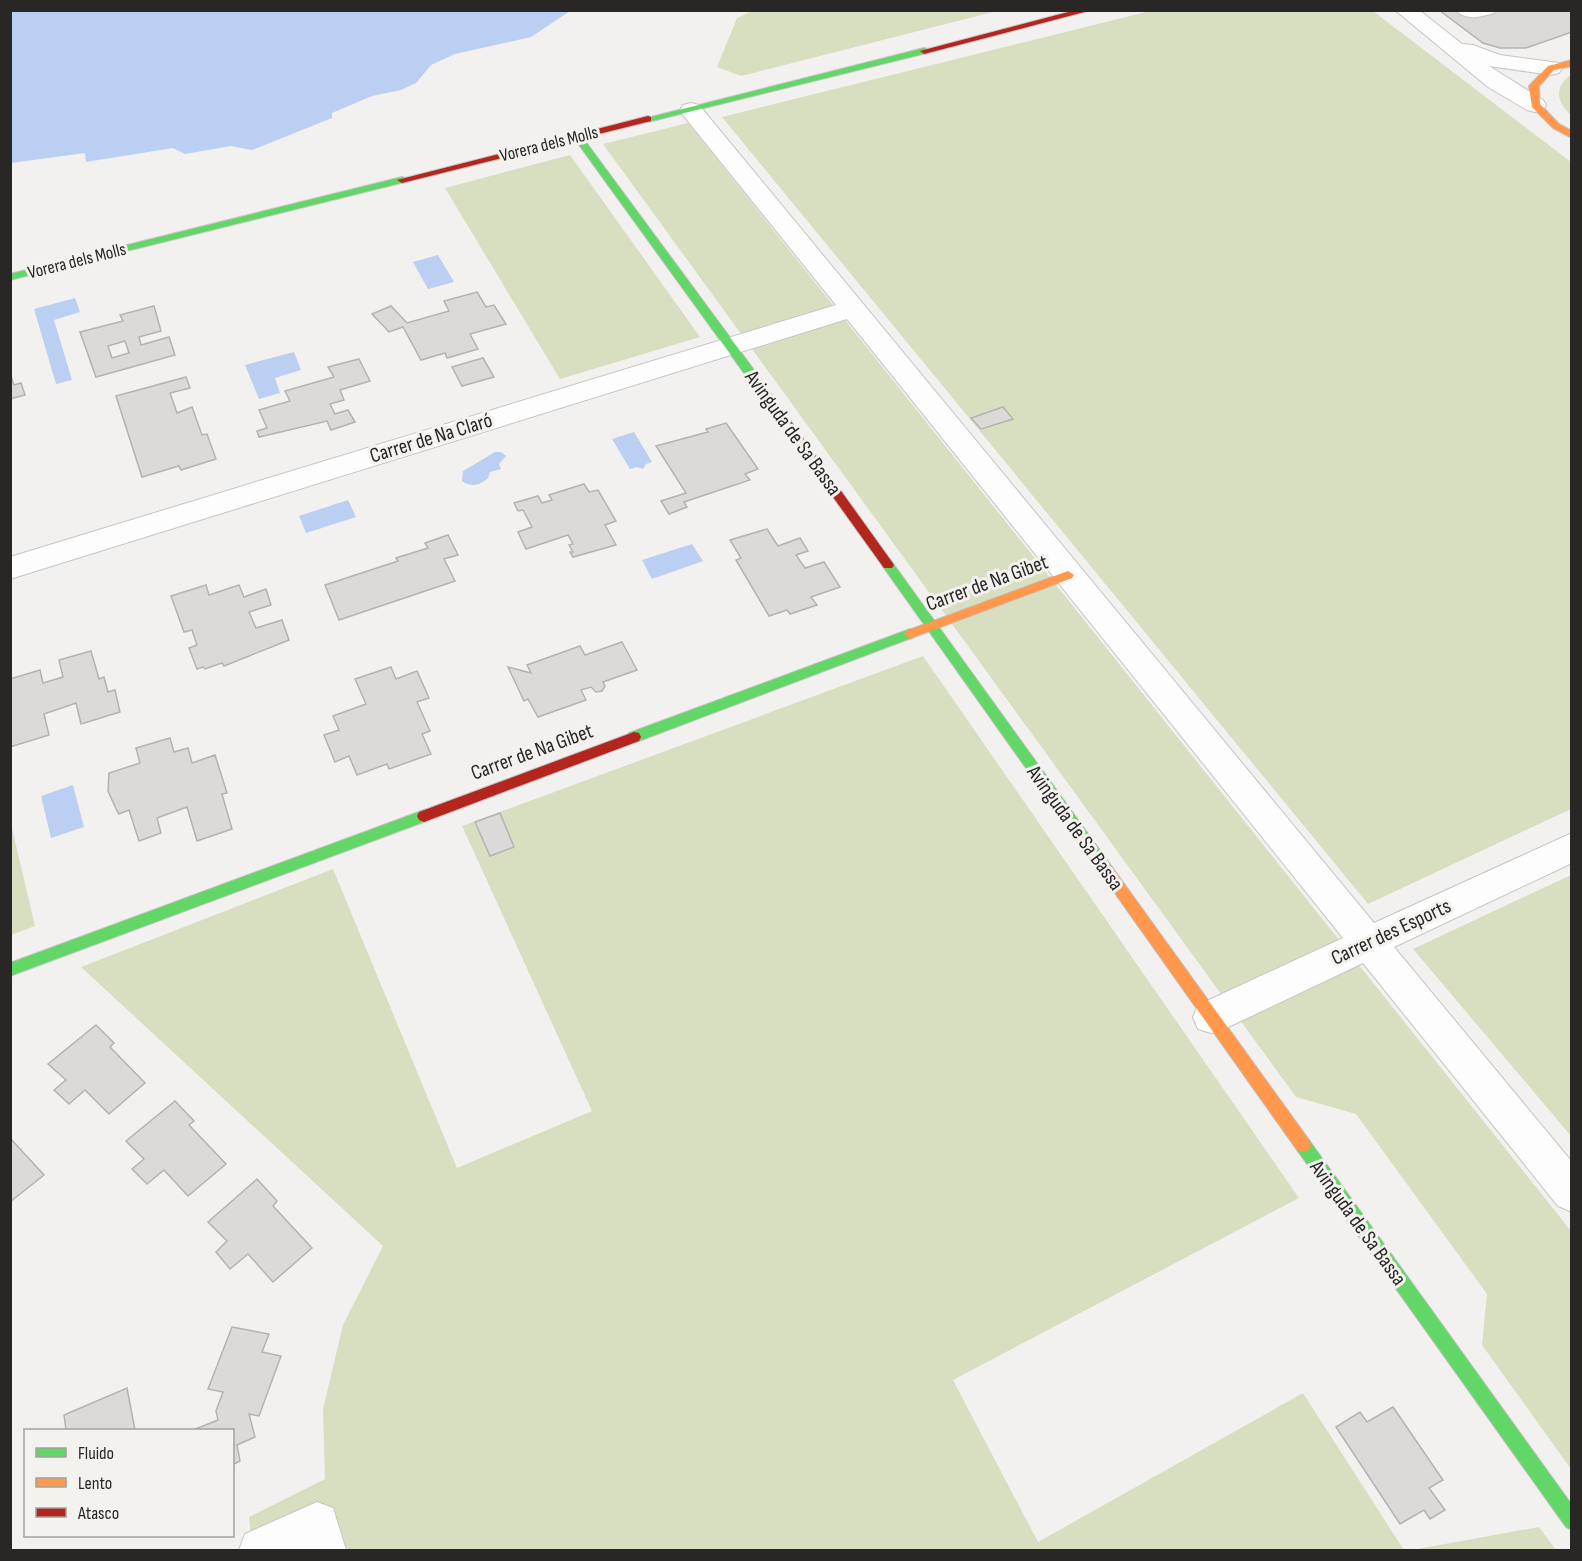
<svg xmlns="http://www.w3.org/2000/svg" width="1582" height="1561" viewBox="0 0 1582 1561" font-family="'Sofia Sans Condensed',sans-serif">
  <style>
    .green { fill: #d8dfc0 }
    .water { fill: #bbcff2 }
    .building { fill: #dbdad9; stroke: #b4b3b2; stroke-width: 1.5; fill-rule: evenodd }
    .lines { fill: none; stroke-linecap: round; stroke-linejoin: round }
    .lane-casing { stroke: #c6c5c4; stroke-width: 2 }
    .street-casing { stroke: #c6c5c4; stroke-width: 2 }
    .fast-casing { stroke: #c6c5c4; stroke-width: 2 }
    .slow-casing { stroke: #c6c5c4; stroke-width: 2 }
    .jam-casing { stroke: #c6c5c4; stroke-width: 2 }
    .lane { fill: #fdfdfd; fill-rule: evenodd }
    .street { fill: #fdfdfd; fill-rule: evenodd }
    .fast { fill: #63d668; fill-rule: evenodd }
    .slow { fill: #ff974d; fill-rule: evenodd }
    .jam { fill: #b3261e; fill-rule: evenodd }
    .labels { text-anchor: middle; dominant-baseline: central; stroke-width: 6; stroke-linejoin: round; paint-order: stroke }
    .far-street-label { font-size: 18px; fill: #282726; stroke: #f3f2ef }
    .street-label { font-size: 21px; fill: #282726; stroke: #f3f2ef }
  </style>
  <rect width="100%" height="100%" fill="#f2f1f0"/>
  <g class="green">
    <polygon points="752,11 752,10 997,11 741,76 717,67 737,18"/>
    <polygon points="1150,11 1373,11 1571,162 1571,809 1368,904 722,117"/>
    <path d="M1571,75v40c-15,-13 -17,-29 0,-40z"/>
    <polygon points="688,123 1571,1231 1571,1469 1482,1345 1487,1294 1356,1114 1296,1097 603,144"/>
    <polygon points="570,155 700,337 560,379 445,188"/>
    <polygon points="923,656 1299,1198 953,1380 1038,1542 1303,1393 1404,1550 252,1550 249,1517 325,1479 323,1409 343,1325 383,1246 81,967 333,869 457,1168 592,1111 462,826"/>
    <polygon points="10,820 35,926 11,935 10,935"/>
    <polygon points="1571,875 1571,1136 1413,949"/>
    <polygon points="1539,1527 1556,1550 1412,1550"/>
  </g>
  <g class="water">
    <polygon points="10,11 11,10 570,11 531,37 455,54 431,65 416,83 401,90 372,96 332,113 332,118 252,150 231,146 185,154 173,148 86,162 85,153 11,163"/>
    <polygon points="438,255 454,282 428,289 413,262"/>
    <polygon points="75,298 80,312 54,320 72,380 56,384 34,309"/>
    <polygon points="294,352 301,370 275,378 280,393 259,399 245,365"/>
    <polygon points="634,432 652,462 646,464 643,469 637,467 630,469 612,439"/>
    <path d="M495,452h6l5,4 -7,8 2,5 -11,3 -2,6c-7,7 -17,10 -26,3l1,-10z"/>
    <polygon points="348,500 356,517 306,533 299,516"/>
    <polygon points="692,544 703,561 652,579 642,560"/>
    <polygon points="73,785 84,827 51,838 41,796"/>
  </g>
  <g class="building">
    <polygon points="1439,10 1572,10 1572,32 1526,48 1500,48 1483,43"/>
    <polygon points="477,292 486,307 494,305 506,324 470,334 478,349 447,358 445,353 421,360 403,327 389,332 372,314 391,306 407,323 449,311 444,301"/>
    <path d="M154,306l7,25 -22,6 2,8 28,-8 6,18 -79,22 -16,-45 43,-11 -3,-6zM125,341l4,12 -17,5 -4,-12z"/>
    <polygon points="483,358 494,377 462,386 452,367"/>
    <polygon points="359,359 370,381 340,390 344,400 330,404 335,414 348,410 355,422 331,430 327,421 259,437 257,431 267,428 259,410 290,401 285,391 334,377 328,367"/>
    <polygon points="10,373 14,385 21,383 25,395 10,399"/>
    <polygon points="186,377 190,388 170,393 177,413 192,407 202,435 207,434 216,459 181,470 179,466 142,477 116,396"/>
    <polygon points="1003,407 1013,419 981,429 971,418"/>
    <polygon points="726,423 758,469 745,474 750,480 684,502 687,507 669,514 661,501 686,493 656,446 708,432 706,429"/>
    <polygon points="584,484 589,492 598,490 616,521 605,525 616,545 573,557 570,552 573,552 569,545 573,544 568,535 526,549 518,532 532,527 523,510 518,511 514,503 538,496 542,503 552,500 549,495"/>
    <polygon points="767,529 778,546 800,538 808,551 796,555 805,568 824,562 840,587 811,597 817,605 790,614 787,610 769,616 736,560 741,558 730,540"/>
    <polygon points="448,535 458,555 444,559 455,581 339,620 325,585 398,561 396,558 428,548 425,543"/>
    <polygon points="206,585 209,595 239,585 244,597 266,589 271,605 249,612 256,628 282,620 289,640 224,666 222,663 205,669 203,667 197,669 189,648 197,645 192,630 184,632 171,596"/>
    <polygon points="622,642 637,670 603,682 605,686 602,691 596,692 591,687 581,690 586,700 538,717 528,699 524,701 508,667 531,673 527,665 580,646 585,655"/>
    <polygon points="91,651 99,679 104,677 108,692 115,690 120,712 81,724 76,703 44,714 49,735 10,747 10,679 40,670 43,683 63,677 59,660"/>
    <polygon points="391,667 396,679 417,671 429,698 417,702 430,731 422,734 431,754 389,769 387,764 357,775 349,756 335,762 324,735 339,730 333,716 366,704 355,679"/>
    <polygon points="170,738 174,752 188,748 192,763 215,755 227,793 222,794 232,829 197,841 187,807 157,818 161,833 139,841 129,810 119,814 117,811 108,791 109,773 140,763 136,748"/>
    <polygon points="500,813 514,847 490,856 475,822"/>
    <polygon points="96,1025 114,1043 110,1047 145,1083 109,1114 85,1090 69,1104 54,1090 66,1080 48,1064"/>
    <polygon points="175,1101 194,1121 189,1125 226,1164 188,1196 164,1170 147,1184 132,1169 144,1159 126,1141"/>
    <polygon points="10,1138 44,1175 10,1202"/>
    <polygon points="257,1179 277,1201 273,1206 312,1248 273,1282 248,1254 230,1269 216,1252 227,1241 208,1222"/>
    <polygon points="232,1327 269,1334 262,1352 281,1356 259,1416 249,1414 255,1437 237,1445 240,1461 232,1465 232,1430 193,1430 218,1420 216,1411 223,1392 208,1389"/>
    <polygon points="127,1388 135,1430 66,1430 64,1415"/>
    <polygon points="1393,1407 1443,1480 1429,1488 1445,1510 1430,1519 1424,1510 1400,1524 1336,1427 1360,1412 1367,1422"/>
  </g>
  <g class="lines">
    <g class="lane-casing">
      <path id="lane" d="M1455,10h41l-2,3c-14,4 -27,8 -39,-3z"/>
    </g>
    <g class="street-casing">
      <g id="street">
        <polygon points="1395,10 1419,10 1462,44 1473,45 1500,55 1559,63 1562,68 1559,73 1551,75 1489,66 1543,100 1546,105 1543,110 1535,112 1527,110 1488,87"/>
        <polygon points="691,103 699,105 1374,923 1572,833 1572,863 1394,947 1572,1162 1572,1212 1558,1206 1363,963 1224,1029 1211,1033 1198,1029 1193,1017 1198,1005 1343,938 847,319 10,579 10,557 836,305 683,115 680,110 683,105"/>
        <polygon points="317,1502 333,1508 346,1550 239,1550 245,1534"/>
      </g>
    </g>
    <g class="fast-casing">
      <g id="fast">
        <polygon points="924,48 927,49 927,53 648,122 643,119"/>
        <polygon points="574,134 580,134 757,374 757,380 749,380 574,138"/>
        <polygon points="402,177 405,178 405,182 10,280 10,274"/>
        <polygon points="888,561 892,562 1112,867 1114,871 1112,875 1107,877 1102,875 884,568 882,565"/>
        <polygon points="910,629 916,634 914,637 639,741 629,741 627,737 629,733"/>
        <polygon points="424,810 429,812 431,816 429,820 10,976 10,963"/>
        <polygon points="1303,1138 1309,1140 1572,1505 1572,1530 1566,1527 1297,1150 1295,1145 1297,1140"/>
      </g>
    </g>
    <g class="slow-casing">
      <g id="slow">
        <polygon points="1572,60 1572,66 1554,70 1539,86 1540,104 1559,124 1572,131 1572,138 1553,128 1532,107 1529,86 1548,66"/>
        <polygon points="1068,571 1074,575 1072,578 914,637 910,639 904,634 906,631"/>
        <polygon points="1107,865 1112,867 1309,1140 1311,1145 1309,1150 1303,1152 1297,1150 1102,875 1100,871 1102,867"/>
      </g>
    </g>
    <g class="jam-casing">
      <g id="jam">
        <polygon points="1076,10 1092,10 924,54 920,51"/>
        <polygon points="648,116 651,117 651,121 402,183 397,180"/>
        <polygon points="753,373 757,374 892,562 894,565 892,568 884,568 749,380 748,377"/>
        <polygon points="634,732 639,733 641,737 639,741 424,822 419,820 417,816 419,812"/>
      </g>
    </g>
    <use href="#lane" class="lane"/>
    <use href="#street" class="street"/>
    <use href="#fast" class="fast"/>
    <use href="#slow" class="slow"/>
    <use href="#jam" class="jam"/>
  </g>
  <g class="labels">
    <g class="far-street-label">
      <text transform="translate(549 144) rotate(-14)">Vorera dels Molls</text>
      <text transform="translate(77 261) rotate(-14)">Vorera dels Molls</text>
    </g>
    <g class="street-label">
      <text transform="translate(793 433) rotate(54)">Avinguda de Sa Bassa</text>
      <text transform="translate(431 438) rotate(-17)">Carrer de Na Claró</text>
      <text transform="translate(987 583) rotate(-20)">Carrer de Na Gibet</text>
      <text transform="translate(532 752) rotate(-20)">Carrer de Na Gibet</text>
      <text transform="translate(1075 828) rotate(54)">Avinguda de Sa Bassa</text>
      <text transform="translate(1391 932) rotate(-25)">Carrer des Esports</text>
      <text transform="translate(1358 1223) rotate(54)">Avinguda de Sa Bassa</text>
    </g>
  </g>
  <rect width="1582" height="1561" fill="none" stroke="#282726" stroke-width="24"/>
  <rect x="24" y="1429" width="210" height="108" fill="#f3f2ef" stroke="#a2a19f" stroke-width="1.5"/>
  <rect x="36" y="1448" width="30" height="9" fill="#63d668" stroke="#a2a19f" stroke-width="1.5"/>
  <text x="78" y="1459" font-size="18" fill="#282726">Fluido</text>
  <rect x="36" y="1478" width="30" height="9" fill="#ff974d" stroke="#a2a19f" stroke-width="1.5"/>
  <text x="78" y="1489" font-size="18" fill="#282726">Lento</text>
  <rect x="36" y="1508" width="30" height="9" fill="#b3261e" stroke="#a2a19f" stroke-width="1.5"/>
  <text x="78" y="1519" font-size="18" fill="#282726">Atasco</text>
</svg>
